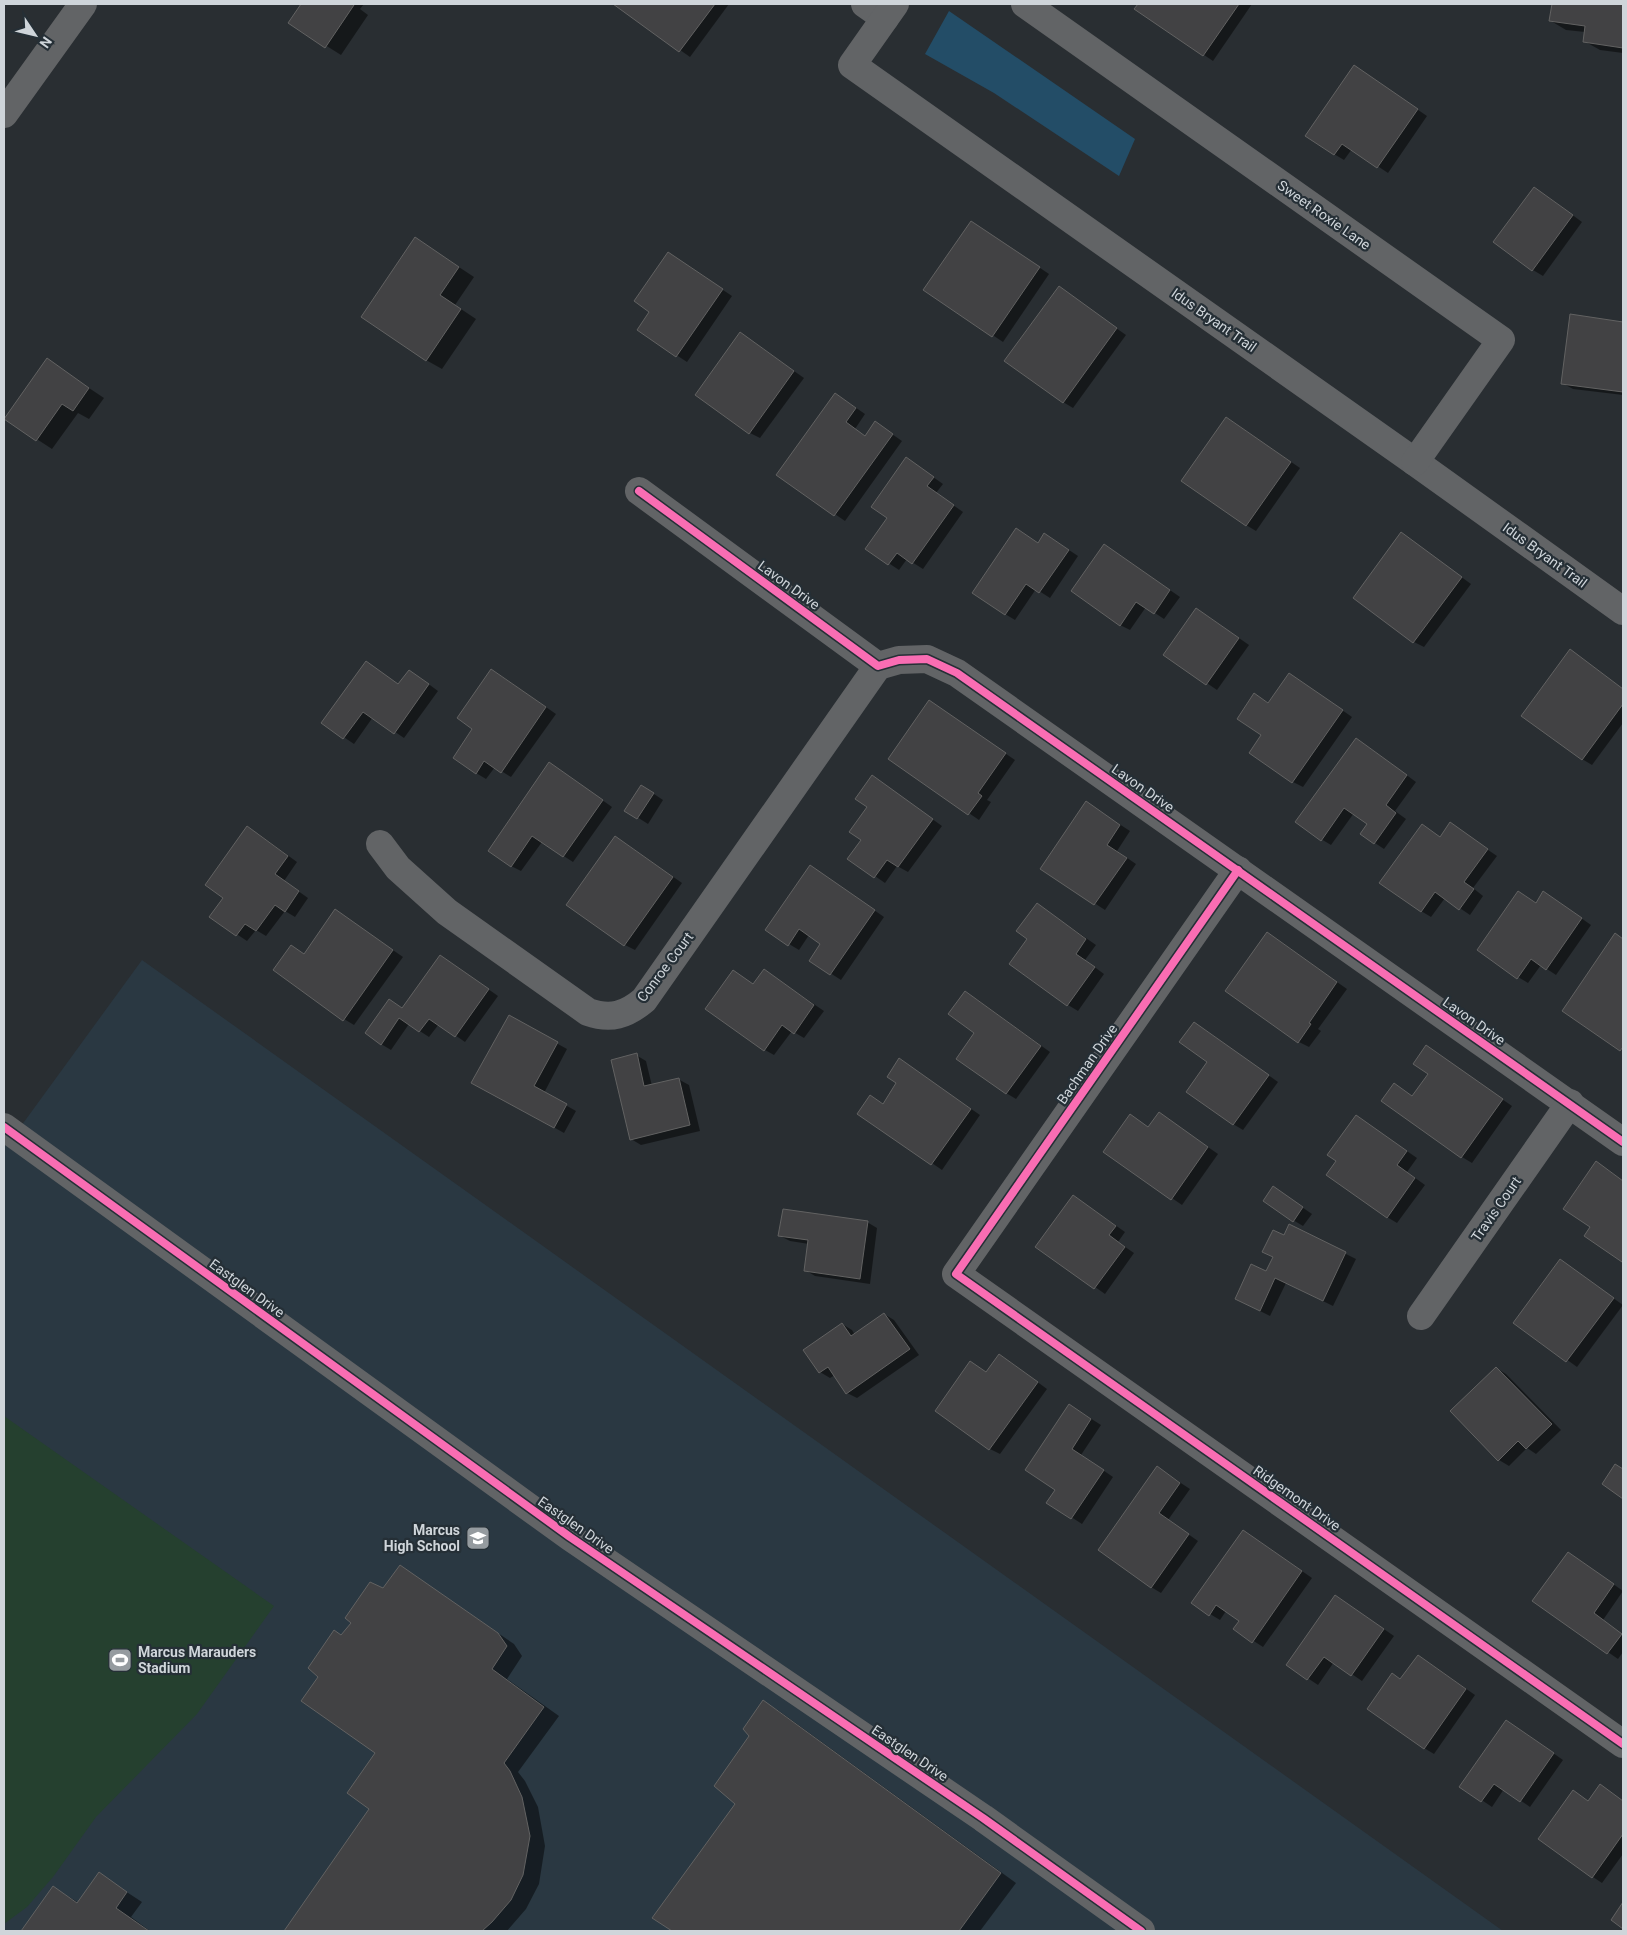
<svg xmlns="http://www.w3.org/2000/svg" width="1627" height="1935" viewBox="0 0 1627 1935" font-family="Roboto,sans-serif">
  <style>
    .built { fill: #2a3842 }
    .green { fill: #25402f }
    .water { fill: #234d67 }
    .shadow { fill: #0007 }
    .building { fill: #424244; stroke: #626262 }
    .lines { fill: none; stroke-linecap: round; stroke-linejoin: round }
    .minor { stroke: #626466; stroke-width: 28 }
    .tertiary { stroke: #626466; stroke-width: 28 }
    .cycleway-casing { stroke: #252f36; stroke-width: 11 }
    .cycleway { stroke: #f96db3; stroke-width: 8 }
    .labels { text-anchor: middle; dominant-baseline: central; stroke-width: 4.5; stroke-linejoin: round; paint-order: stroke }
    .street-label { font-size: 14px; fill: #cfd5da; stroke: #252f36 }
    .poi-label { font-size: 14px; font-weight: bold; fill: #cfd5da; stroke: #252f36; text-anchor: end }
  </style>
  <rect width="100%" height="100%" fill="#292e32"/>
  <polygon class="built" points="142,960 1503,1931 4,1931 4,1145 24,1122"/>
  <polygon class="green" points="4,1416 274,1606 197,1714 96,1817 53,1877 27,1907 4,1924"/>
  <polygon class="water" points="949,11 1135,139 1119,176 994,93 925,54"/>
  <g class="shadow">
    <polygon points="302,4 364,4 360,9 368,15 341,55 290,23"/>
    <polygon points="615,4 729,4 690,57"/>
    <polygon points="1139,4 1252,4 1213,61 1136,9"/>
    <polygon points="1553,4 1623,4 1623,53 1600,50 1584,41 1585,32 1566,30 1551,21"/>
    <polygon points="1364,73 1427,116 1388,173 1352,149 1344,160 1334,154"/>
    <polygon points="1544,194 1582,222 1543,276 1533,270"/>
    <polygon points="981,228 1049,274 1003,342 925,290"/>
    <polygon points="415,238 474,277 455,305 476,319 442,369 426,360"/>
    <polygon points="668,253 732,296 687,362 638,330 651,311"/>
    <polygon points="1059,288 1126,335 1073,408 1063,402"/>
    <polygon points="1572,316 1623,323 1623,395 1573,389 1562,383"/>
    <polygon points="750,340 804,378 760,438 750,433"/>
    <polygon points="47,360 104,398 89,419 78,413 52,449 6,419"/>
    <polygon points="836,394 865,414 855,429 866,437 876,423 902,441 845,521 778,475"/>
    <polygon points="1227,418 1300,468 1256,531 1246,525"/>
    <polygon points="916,465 943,484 936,493 963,512 923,569 907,559 899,570 866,548 888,518"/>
    <polygon points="1045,534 1078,556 1050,598 1036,589 1015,620 1005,614"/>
    <polygon points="1402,534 1471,584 1424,647 1414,642"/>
    <polygon points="1105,545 1180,597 1164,619 1146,607 1130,630 1120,625"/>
    <polygon points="1206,615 1249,645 1217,690 1164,654"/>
    <polygon points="1580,657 1623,689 1623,723 1592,765 1582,759"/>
    <polygon points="501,676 556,714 511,777 495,767 486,779 476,773 474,729"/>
    <polygon points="419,677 438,691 404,738 373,717 354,744 323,723 399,685"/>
    <polygon points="1299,680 1352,717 1303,787 1293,782 1262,735 1254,695 1269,703"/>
    <polygon points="930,702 1015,760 987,800 991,802 979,820 890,759"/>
    <polygon points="1367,746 1416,782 1395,811 1406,819 1384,849 1375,843 1369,824 1354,813 1331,845 1321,839"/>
    <polygon points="560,770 612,807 573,862 542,842 521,871 511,866"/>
    <polygon points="882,783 942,826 908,872 897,866 885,883 849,858 862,840 868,807"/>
    <polygon points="651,792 663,800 648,824 626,810"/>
    <polygon points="1096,809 1130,831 1117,851 1136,864 1105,910 1042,869"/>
    <polygon points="1450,824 1497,856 1473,888 1483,896 1470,915 1445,898 1431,917 1421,911 1441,838"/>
    <polygon points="257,833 297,862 284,881 308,898 295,917 285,911 266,936 256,930 247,941 211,917 225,898"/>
    <polygon points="625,843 682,883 635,950 625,945"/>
    <polygon points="821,873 884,917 841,980 810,960 822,943 809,935 799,950 789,944"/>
    <polygon points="1519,892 1537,903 1554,899 1591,925 1556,975 1541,965 1528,983 1518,977"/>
    <polygon points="1037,904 1096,945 1085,960 1104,974 1078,1011 1068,1005 1029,939"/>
    <polygon points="345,917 403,957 354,1025 344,1019 304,955"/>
    <polygon points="1616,935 1623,939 1623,1051 1564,1010"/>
    <polygon points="1277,940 1347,989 1318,1029 1321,1031 1309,1047 1299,1042"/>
    <polygon points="450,962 498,996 465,1042 439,1024 429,1037 409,1024 391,1050 381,1044 403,1009"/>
    <polygon points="774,977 824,1011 804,1038 792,1031 774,1055 765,1050 754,985"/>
    <polygon points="975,998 1050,1052 1016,1099 1006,1093 976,1032"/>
    <polygon points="509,1017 567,1049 544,1093 576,1111 564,1133 473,1082"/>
    <polygon points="1204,1029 1278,1082 1243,1130 1233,1124 1209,1062"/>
    <polygon points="1427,1047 1512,1106 1472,1163 1462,1157 1395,1084 1413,1097 1430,1074"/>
    <polygon points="636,1055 646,1061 652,1086 678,1079 689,1085 700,1131 641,1145 631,1139"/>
    <polygon points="909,1066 980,1115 942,1170 859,1113 870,1096 884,1104"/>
    <polygon points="1356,1116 1417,1158 1407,1172 1425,1185 1397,1223 1387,1217 1337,1161"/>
    <polygon points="1169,1120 1218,1154 1182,1205 1105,1152 1149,1128"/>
    <polygon points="1607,1169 1623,1181 1623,1261 1586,1235 1591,1227"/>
    <polygon points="1283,1194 1312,1214 1303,1226 1293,1220"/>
    <polygon points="1074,1196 1125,1232 1118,1242 1134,1253 1105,1294 1037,1246"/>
    <polygon points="867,1222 877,1228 870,1284 815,1276 805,1270 809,1244 790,1241 780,1236"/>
    <polygon points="1290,1226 1356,1259 1333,1306 1286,1283 1270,1316 1246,1304 1267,1273"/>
    <polygon points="1561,1261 1623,1305 1577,1367 1515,1322"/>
    <polygon points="884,1314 894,1320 919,1355 857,1398 847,1393 835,1375 830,1378 820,1372 804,1350 842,1324 852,1330 855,1335"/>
    <polygon points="1009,1361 1047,1389 1000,1454 990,1449 971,1362 987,1373"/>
    <polygon points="1496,1368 1506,1374 1561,1430 1536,1454 1527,1448 1509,1466 1499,1460 1452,1411"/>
    <polygon points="1079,1411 1101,1425 1081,1455 1113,1477 1082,1524 1048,1502 1057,1490"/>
    <polygon points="1158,1468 1190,1489 1168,1520 1198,1541 1161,1593 1151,1587"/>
    <polygon points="1253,1537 1312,1578 1263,1647 1235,1629 1241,1621 1226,1611 1220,1620 1210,1614"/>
    <polygon points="1578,1559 1623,1591 1603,1620 1623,1635 1623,1652 1618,1659 1534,1601"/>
    <polygon points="400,1566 514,1644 522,1656 507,1679 559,1716 518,1772 525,1781 538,1807 545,1846 539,1884 526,1909 507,1931 285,1931 371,1809 377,1753 320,1677 342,1636 384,1589"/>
    <polygon points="1336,1596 1394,1636 1362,1681 1334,1662 1318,1685 1288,1665"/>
    <polygon points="1428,1662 1475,1695 1434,1754 1424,1748 1401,1680"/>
    <polygon points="763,1702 779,1711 1016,1883 980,1931 675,1931 654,1917 737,1803 751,1736"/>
    <polygon points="1516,1727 1563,1760 1530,1807 1504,1789 1492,1807 1461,1786"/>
    <polygon points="1601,1786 1623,1801 1623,1854 1602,1883 1593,1877 1573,1792 1589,1802"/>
    <polygon points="99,1874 142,1902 131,1917 150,1931 23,1931 54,1888 79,1903"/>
  </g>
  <g class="building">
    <polygon points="301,4 352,4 354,5 325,48 288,23"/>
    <polygon points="613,4 715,4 679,52"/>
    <polygon points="1138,4 1239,4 1203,56 1134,9"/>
    <polygon points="1552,4 1623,4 1623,48 1583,42 1585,26 1549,21"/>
    <polygon points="1354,65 1418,109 1377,168 1342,144 1334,155 1305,136"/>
    <polygon points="1534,187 1573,215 1532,271 1493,242"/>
    <polygon points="971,221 1040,267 992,337 923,290"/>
    <polygon points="415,237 459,267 440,295 461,309 426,361 361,317"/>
    <polygon points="668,252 723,289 676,357 637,330 649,312 634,301"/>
    <polygon points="1059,286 1117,328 1063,403 1004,361"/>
    <polygon points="1570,314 1623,322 1623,392 1561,384"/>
    <polygon points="740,332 794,371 749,434 695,395"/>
    <polygon points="47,358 89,388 73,411 62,404 36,441 4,419"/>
    <polygon points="835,393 856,408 846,422 865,436 875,421 893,434 834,516 776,475"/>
    <polygon points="1226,417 1291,462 1246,526 1181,481"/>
    <polygon points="906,457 934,477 927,486 954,505 912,564 897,553 888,565 865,549 887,518 871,507"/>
    <polygon points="1016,528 1038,543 1044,533 1069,550 1039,593 1026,584 1005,615 972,593"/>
    <polygon points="1401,532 1462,577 1413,643 1353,598"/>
    <polygon points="1104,544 1170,590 1154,614 1136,602 1120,626 1071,591"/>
    <polygon points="1196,608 1239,638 1206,685 1163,655"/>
    <polygon points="1570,649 1623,689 1623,704 1582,760 1521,716"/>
    <polygon points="366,661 398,684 409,670 429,684 394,734 363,712 343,739 321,723"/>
    <polygon points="491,669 546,707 501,773 484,761 476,774 453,758 472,729 457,718"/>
    <polygon points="1289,673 1343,710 1292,783 1249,753 1261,735 1237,719 1254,693 1268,703"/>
    <polygon points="929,700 1006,753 978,793 982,796 968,815 888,759"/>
    <polygon points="1356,738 1407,775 1386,805 1396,813 1374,844 1360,834 1367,824 1344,808 1321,841 1295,822"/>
    <polygon points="549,762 603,800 563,857 532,836 511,867 488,851"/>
    <polygon points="872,775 933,819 898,867 887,860 874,878 847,859 861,840 849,832 867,807 855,799"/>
    <polygon points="641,785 654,793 637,819 624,811"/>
    <polygon points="1086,801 1120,825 1107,845 1127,858 1094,905 1040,869"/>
    <polygon points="1450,822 1488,849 1464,882 1474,889 1459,910 1435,892 1421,912 1379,883 1422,824 1440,837"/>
    <polygon points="247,826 288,856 275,874 299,891 285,912 275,905 256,931 245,924 236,936 209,917 223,898 205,885"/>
    <polygon points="615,836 673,877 624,946 566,905"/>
    <polygon points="810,865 875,910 830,975 809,961 820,944 799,929 788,946 765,930"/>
    <polygon points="1518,891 1536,903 1543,891 1582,918 1546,970 1531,959 1517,979 1477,950"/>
    <polygon points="1037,903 1086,939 1076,954 1095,967 1067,1006 1009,964 1027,939 1016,931"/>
    <polygon points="335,909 393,950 343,1021 273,970 291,945 304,954"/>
    <polygon points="1267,932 1337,982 1309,1023 1311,1024 1298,1043 1225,991"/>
    <polygon points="1615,933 1623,939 1623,1047 1620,1051 1562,1011"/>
    <polygon points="440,955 489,989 455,1037 429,1019 419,1032 399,1018 381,1045 365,1033 389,999 402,1008"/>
    <polygon points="764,969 814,1005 794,1034 782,1025 764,1051 705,1009 733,970 753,984"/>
    <polygon points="965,991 1041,1046 1006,1094 956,1059 974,1033 948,1014"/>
    <polygon points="509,1015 558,1042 534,1086 567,1104 554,1128 471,1083"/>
    <polygon points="1194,1022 1269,1075 1233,1125 1186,1092 1207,1062 1179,1042"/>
    <polygon points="1426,1045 1503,1099 1461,1158 1381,1101 1394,1083 1412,1096 1428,1074 1413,1064"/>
    <polygon points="637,1053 644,1086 679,1078 690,1125 630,1140 611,1060"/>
    <polygon points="899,1058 971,1109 931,1165 857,1114 870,1095 883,1104 896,1083 887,1077"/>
    <polygon points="1159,1112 1208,1147 1171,1200 1103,1152 1130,1114 1148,1127"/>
    <polygon points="1356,1115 1407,1151 1397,1165 1415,1178 1387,1218 1326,1175 1336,1161 1327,1155"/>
    <polygon points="1596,1161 1623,1181 1623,1260 1622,1262 1584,1236 1590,1227 1563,1209"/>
    <polygon points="1273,1186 1303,1207 1293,1222 1263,1201"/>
    <polygon points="1073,1195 1116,1226 1109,1235 1125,1247 1094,1289 1035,1247"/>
    <polygon points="783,1209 868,1221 860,1279 804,1271 808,1240 778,1236"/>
    <polygon points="1289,1224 1346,1252 1323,1301 1275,1278 1260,1311 1235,1299 1251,1264 1266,1271 1273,1257 1262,1252 1273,1230 1284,1235"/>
    <polygon points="1560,1259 1614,1298 1566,1362 1513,1323"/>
    <polygon points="884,1313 910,1349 846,1394 828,1367 819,1373 803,1350 842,1323 851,1336"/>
    <polygon points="999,1354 1038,1382 989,1450 935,1411 970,1361 986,1372"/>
    <polygon points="1496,1367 1552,1424 1526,1449 1518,1441 1498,1461 1450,1411"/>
    <polygon points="1069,1404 1091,1419 1072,1449 1104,1470 1071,1519 1046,1503 1055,1490 1025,1470"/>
    <polygon points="1615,1464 1623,1469 1623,1499 1602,1484"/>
    <polygon points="1157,1466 1180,1483 1159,1513 1189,1534 1151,1588 1098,1550"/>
    <polygon points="1243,1530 1302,1571 1252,1643 1233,1629 1239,1621 1216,1605 1209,1616 1191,1603"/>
    <polygon points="1568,1552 1614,1584 1594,1613 1622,1634 1607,1654 1532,1601"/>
    <polygon points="400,1565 498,1633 507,1646 492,1669 544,1707 504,1763 510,1771 522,1797 530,1836 523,1875 511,1900 492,1922 482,1931 284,1931 369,1809 347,1793 375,1753 301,1701 318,1677 308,1668 334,1630 341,1635 351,1623 345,1618 370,1582 383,1588"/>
    <polygon points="1335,1595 1384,1629 1351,1676 1324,1657 1307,1680 1286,1665"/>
    <polygon points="1418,1655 1466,1689 1424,1749 1367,1709 1392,1673 1400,1679"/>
    <polygon points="763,1700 1001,1873 959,1931 672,1931 652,1918 735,1804 714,1786 749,1736 743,1729"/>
    <polygon points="1506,1720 1554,1753 1520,1802 1494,1784 1481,1802 1459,1787"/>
    <polygon points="1600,1784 1623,1801 1623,1834 1592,1878 1538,1839 1573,1790 1588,1801"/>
    <polygon points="99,1872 127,1892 116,1908 149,1931 21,1931 53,1886 77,1903"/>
    <polygon points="1623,1902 1623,1929 1611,1920"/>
  </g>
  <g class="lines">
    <g class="minor">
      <polyline points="865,4 885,18"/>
      <polyline points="895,4 852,65 1415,462 1623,611"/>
      <polyline points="1025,4 1501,340 1415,462"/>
      <polyline points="639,491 878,666 899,660 927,659 957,673 1623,1142"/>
      <path d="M380,844l18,24 49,44 141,100c23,8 38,3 56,-12l234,-334"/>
      <polyline points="1238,870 956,1274 1623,1744"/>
      <polyline points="4,1127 570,1537 983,1818 1141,1931"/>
      <polyline points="1421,1316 1570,1103"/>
    </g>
    <polyline class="tertiary" points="4,114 83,4"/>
    <g class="cycleway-casing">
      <g id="cycleway">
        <polyline points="639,491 878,666 899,660 927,659 957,673 1623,1142"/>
        <polyline points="1238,870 956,1274 1623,1744"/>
        <polyline points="4,1127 570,1537 983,1818 1141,1931"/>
      </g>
    </g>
    <use href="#cycleway" class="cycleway"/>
  </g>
  <defs>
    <g id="school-square" transform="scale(1.25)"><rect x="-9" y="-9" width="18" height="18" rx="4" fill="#959b9f" stroke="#252f36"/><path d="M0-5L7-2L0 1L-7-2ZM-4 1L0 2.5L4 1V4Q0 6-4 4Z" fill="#fff"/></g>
    <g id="stadium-square" transform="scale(1.25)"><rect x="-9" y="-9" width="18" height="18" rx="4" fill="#959b9f" stroke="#252f36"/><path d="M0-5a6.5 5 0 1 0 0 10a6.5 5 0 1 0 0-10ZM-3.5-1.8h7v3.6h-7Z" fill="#fff"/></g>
  </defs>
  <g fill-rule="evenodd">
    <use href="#school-square" x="478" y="1538"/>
    <use href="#stadium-square" x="120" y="1660"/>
  </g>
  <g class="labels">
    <g class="street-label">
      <text transform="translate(1324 215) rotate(35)">Sweet Roxie Lane</text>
      <text transform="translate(1214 320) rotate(35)">Idus Bryant Trail</text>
      <text transform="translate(1545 555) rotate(36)">Idus Bryant Trail</text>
      <text transform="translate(789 585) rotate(36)">Lavon Drive</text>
      <text transform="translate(1143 788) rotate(35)">Lavon Drive</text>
      <text transform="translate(665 967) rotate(-53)">Conroe Court</text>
      <text transform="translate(1474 1021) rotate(35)">Lavon Drive</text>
      <text transform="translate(1087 1064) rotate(-55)">Bachman Drive</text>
      <text transform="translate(1496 1209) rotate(-55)">Travis Court</text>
      <text transform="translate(247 1288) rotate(36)">Eastglen Drive</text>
      <text transform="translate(1297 1498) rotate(35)">Ridgemont Drive</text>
      <text transform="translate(576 1525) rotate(35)">Eastglen Drive</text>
      <text transform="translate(910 1753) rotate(34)">Eastglen Drive</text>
    </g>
    <g class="poi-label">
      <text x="460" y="1530">Marcus<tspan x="460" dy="16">High School</tspan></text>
      <text x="138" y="1652" text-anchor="start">Marcus Marauders<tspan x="138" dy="16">Stadium</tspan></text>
    </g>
  </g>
  <rect width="1627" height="1935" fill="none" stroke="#cfd5da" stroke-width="10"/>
  <g transform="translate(35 35) rotate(125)" stroke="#252f36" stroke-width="4" paint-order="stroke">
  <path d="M0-4L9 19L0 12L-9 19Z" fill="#cfd5da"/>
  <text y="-8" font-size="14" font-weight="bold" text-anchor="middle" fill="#cfd5da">N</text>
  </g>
</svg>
